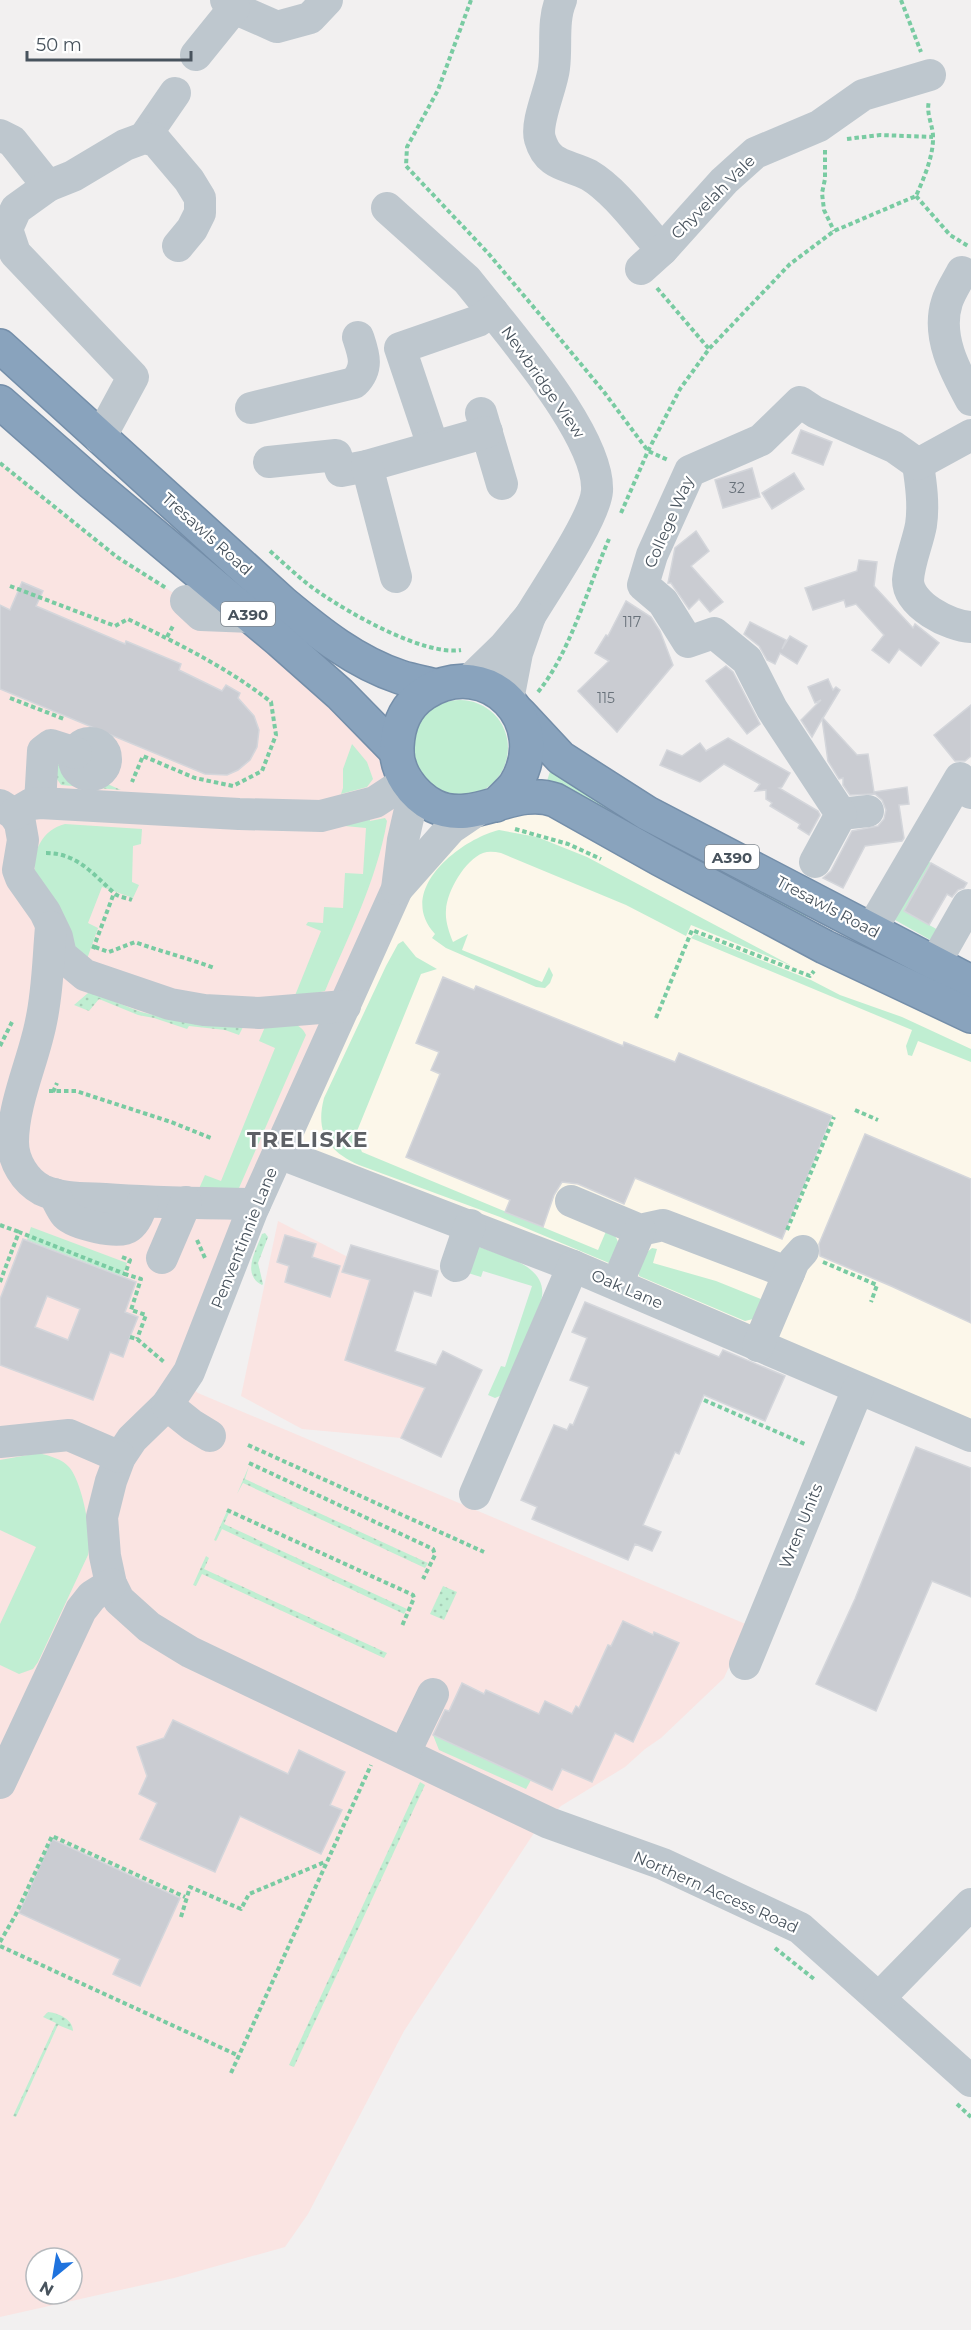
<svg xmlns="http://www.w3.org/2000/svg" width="971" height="2330" viewBox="0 0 971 2330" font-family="Montserrat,sans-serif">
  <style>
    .commercial { fill: #fcf7ea }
    .medical { fill: #fae4e2; fill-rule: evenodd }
    .grass { fill: #c0eed2 }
    .garden { fill: url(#garden-dots) }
    .building { fill: #caccd2; stroke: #d4d6db; stroke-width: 1.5; fill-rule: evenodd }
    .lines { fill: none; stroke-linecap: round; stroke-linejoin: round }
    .highway-casing { stroke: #748ea9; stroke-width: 36 }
    .path { stroke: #79cba2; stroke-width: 4; stroke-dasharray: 4.5 3; stroke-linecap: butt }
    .minor { stroke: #bec7ce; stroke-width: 32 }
    .highway { stroke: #89a3bd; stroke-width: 33 }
    .labels { text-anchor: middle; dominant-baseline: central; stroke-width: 4.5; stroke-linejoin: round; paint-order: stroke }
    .number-label { font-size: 14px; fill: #68717a }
    .shield { fill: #fff; stroke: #7f878e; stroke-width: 1.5 }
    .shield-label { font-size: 15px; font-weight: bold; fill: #48535d }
    .street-label { font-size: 16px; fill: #48535d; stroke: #fff }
    .district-label { font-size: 22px; font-weight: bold; letter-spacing: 1.5px; fill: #5d6065; stroke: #fff }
  </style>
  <defs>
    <pattern id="garden-dots" width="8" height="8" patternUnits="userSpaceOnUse" patternTransform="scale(1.5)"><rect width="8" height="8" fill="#c0eed2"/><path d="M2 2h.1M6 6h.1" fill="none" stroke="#a6ceb7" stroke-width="1.8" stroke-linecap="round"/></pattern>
  </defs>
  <rect width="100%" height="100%" fill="#f2f0f0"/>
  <polygon class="commercial" points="525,796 971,1016 971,1436 291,1157 416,866"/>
  <g class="medical">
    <path d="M0,463l117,94 69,44 30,3 181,148 6,88 -219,541 14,12 550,232 -24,53 -63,60 -16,11 -20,18 -64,39 -27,27 -130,198 -96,183 -23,33 -111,31 -174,39zM36,2258h36v36h-36z"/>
    <polygon points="278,1221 414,1291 394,1355 428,1381 401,1438 302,1429 241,1396"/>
  </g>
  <g class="grass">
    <circle cx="460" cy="748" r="48"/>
    <polygon points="352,744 367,762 373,779 367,787 341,794 343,788 343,769"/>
    <polygon points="552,765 810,909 804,921 569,789 547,781"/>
    <path d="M369,815l1,6 15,-3 2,3c-10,59 -39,116 -62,170l-31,7 27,-67 -15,-6 2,-3 15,1 1,-16 19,1 2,-35 18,1 3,-46 -32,-3z"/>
    <path d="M65,824l77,5 -1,15 -8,2 -1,36 7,3 -6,13 -31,-11 -14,36 10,5 -11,31 -12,-8 -15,-43 -24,-33c-6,-22 7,-46 29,-51z"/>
    <path d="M499,830l38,7 50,20 205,109 -101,-41 -5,11 -60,-31 -125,-52c-6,-1 -12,-2 -18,0 -18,7 -36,38 -37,57 -1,11 3,22 7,32l15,-8 -6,16 80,32 7,-15 4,8 -3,8 -5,5 -9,-1 -90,-39 -14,-10 3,-4c-40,-43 24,-94 64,-104z"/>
    <polygon points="921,857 931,863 904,911 940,931 934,942 888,916"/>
    <polygon points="695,934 811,980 840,995 902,1017 971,1049 971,1062 918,1041 912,1056 908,1055 906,1046 912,1030 691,938"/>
    <path d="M403,941l13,16 21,12 -16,5 -66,162 7,16 236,98 9,-21c13,9 13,15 9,30l-7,4 -109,-46 -141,-52c-31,-14 -44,-33 -35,-67l62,-132 12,-22z"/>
    <path d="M267,1022c15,1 32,-3 39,13l-67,153 -41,3 7,-16 16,6 54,-133 -16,-7z"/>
    <polygon points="31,1227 127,1263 122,1276 27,1240"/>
    <path d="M477,1246c24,10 74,19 64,55l-39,94 -7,3 -7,-3 13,-29 4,1 27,-81 -49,-15 -2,6 -13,-4z"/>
    <path d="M652,1248l5,1 -4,14 63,18 50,20 -9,17 -12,3 -106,-45c-3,-13 4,-21 13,-28z"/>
    <path d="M39,1453c11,3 23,6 30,14 13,14 24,70 19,88l-50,107 -5,7 -14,5 -19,-9v-41l36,-77 -36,-17v-70z"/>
    <polygon points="433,1735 531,1780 526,1789 439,1750"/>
  </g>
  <g class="garden">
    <path d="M63,763c4,17 24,27 40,19l18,8 -60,-5 -6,-9 1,-11z"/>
    <polygon points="88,993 93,993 141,1012 175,1020 243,1027 239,1035 225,1030 189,1026 187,1029 154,1018 138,1015 99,999 89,1011 74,1005"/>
    <path d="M265,1233l3,4 -10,26 5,21 -1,1c-21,-11 -6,-34 0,-51z"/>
    <polygon points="249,1466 245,1479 428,1563 425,1568 243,1483 237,1494"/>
    <polygon points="227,1511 229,1513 224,1524 407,1609 404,1614 222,1529 216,1541 214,1540"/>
    <polygon points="206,1556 209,1558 204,1569 387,1653 384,1658 202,1574 196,1586 193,1585"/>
    <polygon points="443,1586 457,1592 444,1620 430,1614"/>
    <polygon points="420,1782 425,1785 294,2067 289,2065"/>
    <path d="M48,2012c10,1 25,7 25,19l-15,-6 -42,92 -3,-1 43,-93 -13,-6z"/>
  </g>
  <g class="building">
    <polygon points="801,430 832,442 823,465 792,453"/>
    <polygon points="752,468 760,497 723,508 715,480"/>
    <polygon points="794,473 804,489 772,509 762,493"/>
    <polygon points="696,531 709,551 691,566 723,602 710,612 699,599 689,609 671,583 668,583 675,548"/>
    <polygon points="859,560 877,562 874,586 913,628 915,624 939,643 921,666 899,649 889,663 872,650 884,635 856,604 846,607 844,600 813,610 805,588 857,571"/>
    <polygon points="22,582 43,591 36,606 125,644 126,641 181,664 179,670 222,691 226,685 240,693 238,698 254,716 259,730 257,747 250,760 238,770 227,775 205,774 0,689 0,605 10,610"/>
    <polygon points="626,601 651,617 660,631 673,665 617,732 578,691 609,661 595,653 606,635 608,636"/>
    <polygon points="750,622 786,640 782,649 790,636 807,646 797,664 780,653 775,664 767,660 759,646 744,634"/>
    <polygon points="726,666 733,672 760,724 747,734 706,681"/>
    <polygon points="828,679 833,690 836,687 840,690 823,718 857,755 868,754 874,792 907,787 909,804 899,805 904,838 902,841 865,846 843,888 823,878 831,871 852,831 878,826 884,819 886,810 882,800 875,794 850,795 843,785 843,778 839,779 828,761 822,719 812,737 801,720 821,700 815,703 808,687"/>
    <polygon points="971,705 971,756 965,761 955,761 934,735"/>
    <polygon points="728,738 790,773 782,787 779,788 818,811 820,815 809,835 798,828 800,824 770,806 772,803 766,799 766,790 755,791 760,784 724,764 700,782 660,765 667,750 682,756 700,743 706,751"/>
    <polygon points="931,863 967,883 964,888 958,890 952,897 947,894 929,925 904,911"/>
    <polygon points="443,977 474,990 476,986 623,1046 624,1042 675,1062 679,1053 832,1116 782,1239 635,1178 624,1204 578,1184 562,1182 554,1195 543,1227 505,1212 510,1200 406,1157 440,1074 431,1070 439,1052 416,1043"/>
    <polygon points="865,1134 971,1179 971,1323 891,1286 820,1256 819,1244"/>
    <polygon points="285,1235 316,1244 312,1257 340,1266 330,1297 285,1282 289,1266 277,1262"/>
    <path d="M23,1239l113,43 -11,30 13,5 -8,20 -7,20 -13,-5 -17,48 -93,-35v-66zM47,1296l33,13 -12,31 -33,-13z"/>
    <polygon points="351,1245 438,1271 431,1296 414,1291 395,1351 436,1365 443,1351 482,1370 441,1457 401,1438 425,1388 345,1360 370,1280 342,1272"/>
    <polygon points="585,1302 719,1357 723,1350 785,1376 765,1421 704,1395 679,1454 675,1452 643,1525 661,1532 652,1551 635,1544 628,1560 532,1519 537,1507 521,1500 554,1425 567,1430 570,1424 573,1425 589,1387 570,1380 587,1338 572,1332"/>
    <polygon points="916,1447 971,1468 971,1597 932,1581 876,1711 816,1684 855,1599"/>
    <polygon points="623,1621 653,1635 654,1632 679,1643 633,1742 615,1733 592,1782 562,1769 552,1790 433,1735 445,1710 449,1711 462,1683 484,1694 486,1690 539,1714 545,1701 572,1714 576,1706 579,1708 608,1645 611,1646"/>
    <polygon points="173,1720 288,1774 299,1750 345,1772 330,1805 342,1810 321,1854 240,1816 215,1872 140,1839 157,1803 139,1794 147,1776 137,1747 164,1738"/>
    <polygon points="52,1839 180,1898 140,1986 113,1974 120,1959 19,1913"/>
  </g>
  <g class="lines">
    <g class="highway-casing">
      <g id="highway">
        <path d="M0,346l283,257c36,30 72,59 117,74 12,4 25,6 36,9"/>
        <polyline points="0,402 92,483 279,640 340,694 397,752"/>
        <polyline points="520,714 561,758 647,813 971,982"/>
        <path d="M496,805c6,-7 14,-13 19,-20 39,-62 -27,-132 -90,-92 -20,13 -27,32 -28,54 -2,24 16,48 37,59 40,20 80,-21 121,-6l105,59 165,88 146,69"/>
      </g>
    </g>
    <g class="path">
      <polyline points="471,0 438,90 407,147 406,166 488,253 552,329 604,392 648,451 668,460"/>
      <polyline points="901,0 921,52"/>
      <polyline points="847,139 880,135 933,137"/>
      <polyline points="825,150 825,179 822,193 824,210 834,231"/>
      <polyline points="916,196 950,235 968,246"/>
      <polyline points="657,288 709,349"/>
      <polyline points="0,463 117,557 166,588"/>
      <path d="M621,513l27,-62 32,-62 29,-40 81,-85 44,-33 82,-35c8,-18 18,-41 17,-61 -1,-12 -7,-22 -4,-34"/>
      <path d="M270,551c16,14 32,30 50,42 31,21 104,63 141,57"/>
      <path d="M10,586l105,40 13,-7c52,26 97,47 143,83l5,33 -14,36 -29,15 -38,-8 -52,-22 -11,26"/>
      <polyline points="167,637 174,624"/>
      <path d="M538,692c32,-39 50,-105 71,-153"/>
      <polyline points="10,698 64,719"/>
      <polyline points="515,829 568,844 601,859"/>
      <path d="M46,853c31,0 47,21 68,40 4,4 13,5 18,7"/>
      <path d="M95,947l14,5 26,-10c27,10 53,16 79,26"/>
      <polyline points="93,949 114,893"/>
      <polyline points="656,1018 692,930 810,976 814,971"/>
      <polyline points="0,1046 12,1022"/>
      <polyline points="49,1091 76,1091 171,1122 211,1138"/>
      <polyline points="53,1092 57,1083"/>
      <polyline points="855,1110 878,1120"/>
      <polyline points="0,1225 19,1232"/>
      <polyline points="787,1230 834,1117"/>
      <polyline points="197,1240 205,1258"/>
      <polyline points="122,1257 130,1260 125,1274 141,1279 131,1310 146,1315 137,1339"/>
      <polyline points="823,1262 877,1285 871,1302"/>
      <polyline points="0,1282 19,1232 125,1274"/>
      <polyline points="130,1337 137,1339 164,1362"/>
      <polyline points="704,1400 807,1445"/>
      <polyline points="248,1445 484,1552"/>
      <polyline points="249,1463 433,1549 435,1555 423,1579"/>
      <polyline points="227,1510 413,1595 414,1598 402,1626"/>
      <polyline points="181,1917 190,1887 241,1909 249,1894 325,1862"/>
      <polyline points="0,1942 15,1916 52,1836 185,1897"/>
      <polyline points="0,1946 237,2055"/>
      <polyline points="775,1948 814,1979"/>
      <polyline points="231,2073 371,1765"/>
      <polyline points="957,2104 971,2117"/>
    </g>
    <g class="minor">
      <polyline points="226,0 234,8 277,27 310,18 327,0"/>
      <path d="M561,0c-9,21 -4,46 -7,68 -2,19 -19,54 -14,71 8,28 28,25 49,36 27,16 52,52 73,75l62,-69 31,-28 64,-27 44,-31 67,-20"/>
      <polyline points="196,55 234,8"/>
      <polyline points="0,135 12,141 48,186"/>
      <polyline points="144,138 175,93"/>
      <polyline points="387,208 467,280 492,311"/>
      <polyline points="641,269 662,250"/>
      <path d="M962,272c-5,10 -12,20 -15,30 -11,34 8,69 24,98"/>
      <path d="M251,408l103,-25c15,-15 10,-28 4,-46"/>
      <polyline points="481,413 502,484"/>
      <polyline points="100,438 133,377 15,253 7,229 16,209 48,186 73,176 125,145 144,138 156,141 189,180 200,198 200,213 192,229 178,246"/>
      <path d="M433,446l-33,-98 78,-27 14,-10c31,39 108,130 105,180 -2,27 -51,98 -67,125"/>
      <polyline points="269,462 336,455 341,471 367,466 487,432"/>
      <path d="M918,464c3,20 6,41 3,61 -3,17 -12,37 -13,55 0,25 41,46 63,47"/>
      <polyline points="367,466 396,577"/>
      <polyline points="186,601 201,615 252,617"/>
      <polyline points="469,681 504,647 530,616 517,653 508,700"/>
      <circle cx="90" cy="759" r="16"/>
      <polyline points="414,792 403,840 397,889 252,1211 189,1372 167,1405 132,1439 120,1457 111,1481 102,1517 105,1556 111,1584 119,1600 149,1627 190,1652 549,1823 663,1864 800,1928 971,2081"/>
      <polyline points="40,803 43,751 51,745 76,753"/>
      <polyline points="0,805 14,814 20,823 23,840 18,870 21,878 45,912 57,937 61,955 85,975 170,1004 204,1010 259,1013 345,1006"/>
      <polyline points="14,814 31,804 40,803 239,814 321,816 375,802 407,781"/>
      <polyline points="841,814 868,811"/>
      <polyline points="815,862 841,814 772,709 747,660 714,633 688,642 663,602 643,585 652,555 690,471 761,440 800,402 815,412 894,447 918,464 971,435"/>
      <polyline points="397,889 451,828 479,809"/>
      <path d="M51,927c-3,33 -3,63 -10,95 -7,37 -28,81 -28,120 0,19 12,39 29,48 19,9 43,8 63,9 50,4 100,4 150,5"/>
      <polyline points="871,930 960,778 971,793"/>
      <polyline points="935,963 968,905"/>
      <polyline points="279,1153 573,1266 971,1436"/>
      <path d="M54,1194c4,7 7,15 12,21 9,9 53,20 63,12 8,-6 11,-17 14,-25"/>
      <polyline points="571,1201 640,1230 663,1225 789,1273"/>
      <polyline points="162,1258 186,1202"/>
      <polyline points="456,1266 470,1225"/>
      <polyline points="617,1284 640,1230"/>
      <polyline points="758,1346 789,1273 794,1261 803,1251"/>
      <polyline points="167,1405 192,1425 210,1436"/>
      <polyline points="0,1442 69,1435 120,1457"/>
      <polyline points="475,1494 573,1266"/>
      <polyline points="745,1664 858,1389"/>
      <polyline points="405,1752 433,1694"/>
      <polyline points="0,1783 81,1610 92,1596 111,1584"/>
      <polyline points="879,1998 971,1904"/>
    </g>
    <use href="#highway" class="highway"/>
  </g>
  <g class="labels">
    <g class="number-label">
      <text x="737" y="488">32</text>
      <text x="632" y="622">117</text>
      <text x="606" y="698">115</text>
    </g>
    <g class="shield">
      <rect x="221" y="602" width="54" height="24" rx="4.5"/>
      <rect x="705" y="845" width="54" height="24" rx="4.5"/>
    </g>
    <g class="shield-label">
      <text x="248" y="614">A390</text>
      <text x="732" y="857">A390</text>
    </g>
    <g class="street-label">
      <text transform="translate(713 197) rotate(-45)">Chyvelah Vale</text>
      <text transform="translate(543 382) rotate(55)">Newbridge View</text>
      <text transform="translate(669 522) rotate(-66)">College Way</text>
      <text transform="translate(207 534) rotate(42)">Tresawls Road</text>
      <text transform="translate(828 907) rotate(28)">Tresawls Road</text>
      <text transform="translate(244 1238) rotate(-68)">Penventinnie Lane</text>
      <text transform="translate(627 1289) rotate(23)">Oak Lane</text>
      <text transform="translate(801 1526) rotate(-68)">Wren Units</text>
      <text transform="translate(716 1892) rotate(24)">Northern Access Road</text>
    </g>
    <g class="district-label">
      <text x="308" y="1139">TRELISKE</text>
    </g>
  </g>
  <g transform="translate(54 2276) rotate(210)"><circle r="28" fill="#ffffff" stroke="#b6babe" stroke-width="1.5"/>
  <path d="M0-4.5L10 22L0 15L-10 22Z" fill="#1f73de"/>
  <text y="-9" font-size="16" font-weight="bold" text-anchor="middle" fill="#48535d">N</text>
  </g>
  <path d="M27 51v9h164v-9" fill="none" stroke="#48535d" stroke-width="3"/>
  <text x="36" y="51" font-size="18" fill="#48535d" stroke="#ffffff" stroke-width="4.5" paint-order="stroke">50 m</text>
</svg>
